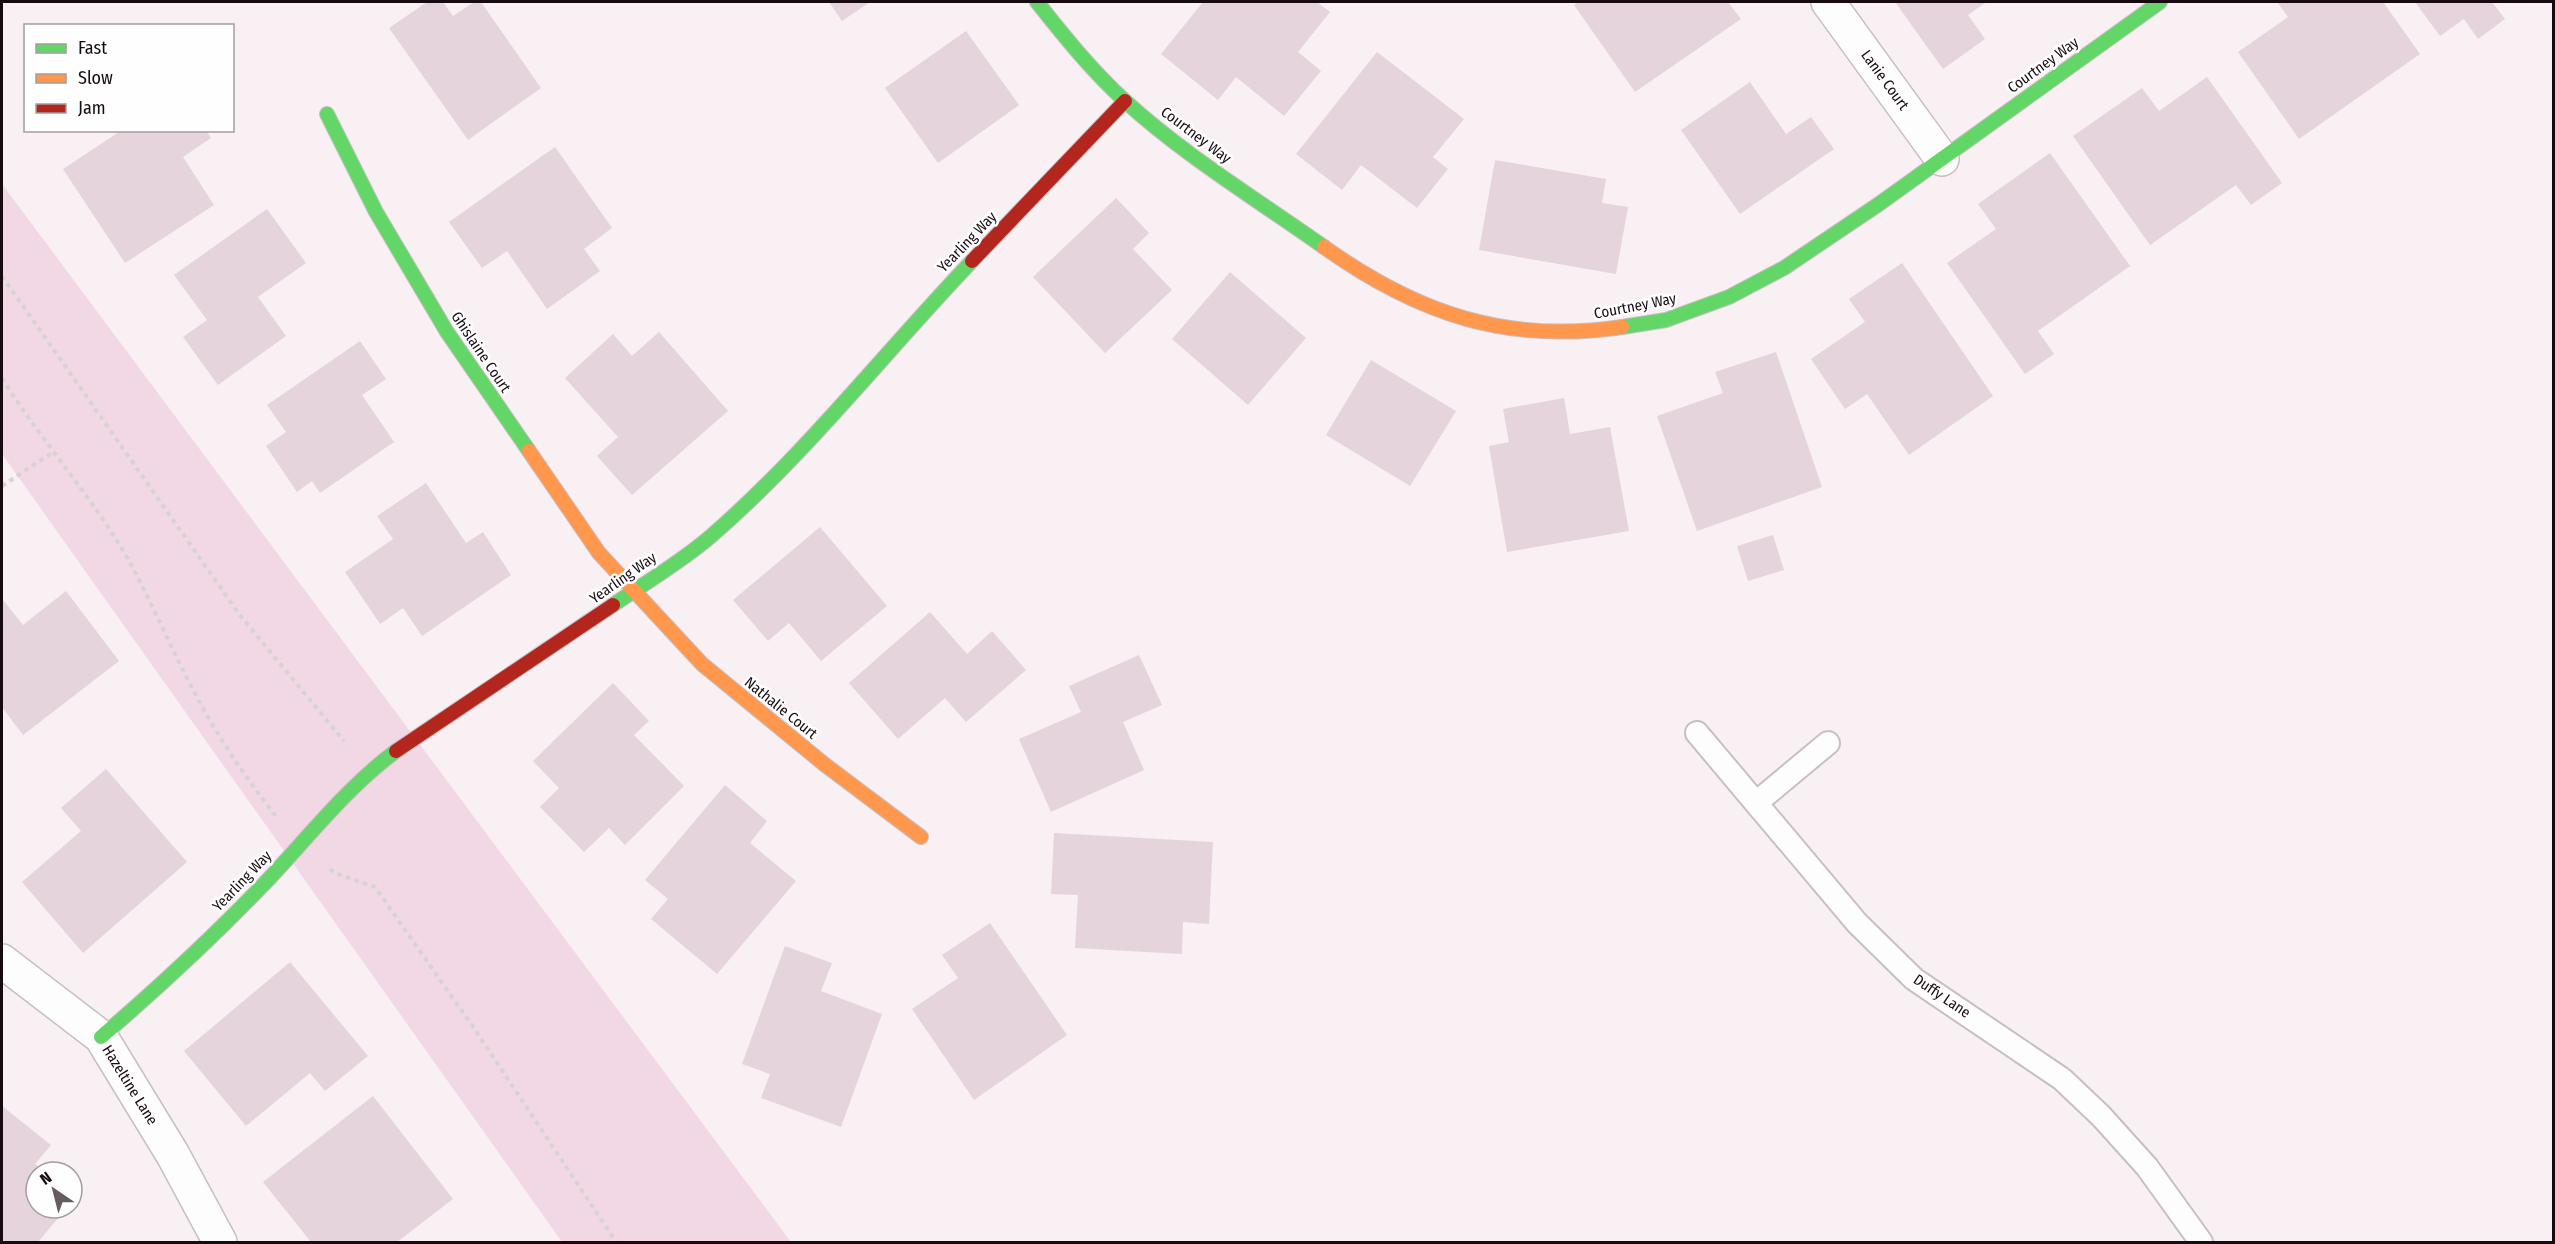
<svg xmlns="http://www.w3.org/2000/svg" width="2555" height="1244" viewBox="0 0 2555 1244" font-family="'Fira Sans Condensed',sans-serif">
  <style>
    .green { fill: #f2d8e4 }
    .building { fill: #e5d4dc }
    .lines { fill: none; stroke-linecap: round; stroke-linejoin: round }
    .lane-casing { stroke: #c9bec3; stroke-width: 26 }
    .street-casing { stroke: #c9bec3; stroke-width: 36 }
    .fast-casing { stroke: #c9bec3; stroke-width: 16 }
    .slow-casing { stroke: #c9bec3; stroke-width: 16 }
    .jam-casing { stroke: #c9bec3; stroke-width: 16 }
    .path { stroke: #d6d3d4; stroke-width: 4; stroke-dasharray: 4.5 4.5; stroke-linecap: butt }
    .lane { stroke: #fefdfd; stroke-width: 22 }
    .street { stroke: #fefdfd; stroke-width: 33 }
    .fast { stroke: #63d668; stroke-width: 14 }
    .slow { stroke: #ff974d; stroke-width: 14 }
    .jam { stroke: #b3261e; stroke-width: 14 }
    .labels { text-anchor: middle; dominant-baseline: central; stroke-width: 5; stroke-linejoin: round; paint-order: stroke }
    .street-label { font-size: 15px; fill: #170b11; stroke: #fefefe }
  </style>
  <rect width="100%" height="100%" fill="#f8f0f3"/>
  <polygon class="green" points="2,184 791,1242 562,1242 2,454"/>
  <g class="building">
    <polygon points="427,2 443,2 453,16 474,2 481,2 541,88 468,140 389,28"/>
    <polygon points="829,2 870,2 842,21"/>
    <polygon points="1203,2 1317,2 1330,12 1298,52 1321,71 1284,116 1236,77 1218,100 1161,54"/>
    <polygon points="1579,2 1728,2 1741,19 1635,92 1574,5"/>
    <polygon points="1895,2 1986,2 1968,15 1985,39 1943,69"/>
    <polygon points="2277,2 2383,2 2420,54 2299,139 2238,52 2288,17"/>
    <polygon points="2415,2 2492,2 2505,19 2478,39 2464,19 2440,36"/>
    <polygon points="966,31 1019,105 938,163 885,88"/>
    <polygon points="1377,52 1464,119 1433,157 1448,169 1417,208 1361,165 1342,190 1296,154"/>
    <polygon points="2207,77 2282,183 2251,205 2236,185 2150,245 2073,136 2142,88 2159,111"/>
    <polygon points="1750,82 1786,134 1811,117 1834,149 1740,214 1681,130"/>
    <polygon points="122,130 206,130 211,138 183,157 214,205 125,263 63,169"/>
    <polygon points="555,147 612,228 584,249 600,271 547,309 507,251 482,268 449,222"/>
    <polygon points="2050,153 2130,266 2038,331 2054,354 2025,374 1947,263 1996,229 1978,204"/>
    <polygon points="1495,160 1606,179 1602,203 1628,207 1616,274 1479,250"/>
    <polygon points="1116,198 1149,233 1133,249 1172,290 1105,353 1033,277"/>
    <polygon points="267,209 306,263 258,297 286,336 218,385 183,337 207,320 174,275"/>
    <polygon points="1902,263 1993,396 1909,455 1867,394 1845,409 1811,359 1865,322 1849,299"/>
    <polygon points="1230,272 1306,338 1248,405 1172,339"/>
    <polygon points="659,332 728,411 632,495 597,456 618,437 565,378 613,334 632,356"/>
    <polygon points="360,341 386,379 362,395 394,442 320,493 312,481 297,492 266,446 286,432 267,405"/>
    <polygon points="1776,352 1822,487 1697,531 1657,416 1723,393 1715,372"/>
    <polygon points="1371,360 1456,411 1410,486 1326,435"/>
    <polygon points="1564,398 1570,434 1610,427 1629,531 1507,552 1489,446 1509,442 1503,409"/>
    <polygon points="426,483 466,543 483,532 511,575 422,636 403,608 380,624 345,572 393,539 377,516"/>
    <polygon points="820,527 887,606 821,661 789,623 768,641 733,600"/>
    <polygon points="1773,535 1784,570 1748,581 1737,546"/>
    <polygon points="66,591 119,661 23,735 2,707 2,601 3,600 23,625"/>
    <polygon points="930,612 967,654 992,631 1026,670 966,722 945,698 898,739 849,683"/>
    <polygon points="1139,655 1162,705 1123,722 1144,770 1051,812 1019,739 1081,712 1069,686"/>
    <polygon points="613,683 649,721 634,735 684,786 625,845 609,828 584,852 540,807 559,788 533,761"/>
    <polygon points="106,769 187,862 83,953 22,882 81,831 61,808"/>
    <polygon points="725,785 767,821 750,843 796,881 717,974 651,919 668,899 645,880"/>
    <polygon points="1054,833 1213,842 1209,924 1183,922 1182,954 1075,948 1078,895 1051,894"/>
    <polygon points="990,923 1067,1035 974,1100 912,1009 958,978 942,955"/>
    <polygon points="785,946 832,963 821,991 882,1014 841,1127 761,1098 770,1074 742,1064"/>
    <polygon points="290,962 368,1056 325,1091 310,1073 246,1126 184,1051"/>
    <polygon points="373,1096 453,1199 397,1242 311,1242 263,1182"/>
    <polygon points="2,1106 51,1145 35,1164 46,1172 36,1172 34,1198 36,1208 48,1208 59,1217 38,1242 2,1242"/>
  </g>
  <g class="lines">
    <g class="lane-casing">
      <g id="lane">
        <polyline points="1697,733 1857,923 1914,979 2062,1079 2101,1116 2147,1167 2201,1242"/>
        <polyline points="1756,803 1828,743"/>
      </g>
    </g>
    <g class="street-casing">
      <g id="street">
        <polyline points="1828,2 1942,159"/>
        <polyline points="2,961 101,1037 173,1155 220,1242"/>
      </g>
    </g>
    <g class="fast-casing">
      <g id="fast">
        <path d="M1037,2c27,34 55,69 88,99 59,54 134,100 199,146"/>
        <polyline points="327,114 376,212 447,332 529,451"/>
        <polyline points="1622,327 1666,320 1729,297 1784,268 1879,204 2160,2"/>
        <path d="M613,605c32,-22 68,-43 97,-68 95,-82 175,-185 262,-276"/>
        <path d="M101,1037c57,-49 111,-99 163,-153 43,-45 82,-96 132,-133"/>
      </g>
    </g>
    <g class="slow-casing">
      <g id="slow">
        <path d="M1324,247c94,67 183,97 298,80"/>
        <polyline points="529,451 599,553 702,664 824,764 921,837"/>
      </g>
    </g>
    <g class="jam-casing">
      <g id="jam">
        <polyline points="972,261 1125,101"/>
        <polyline points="396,751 613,605"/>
      </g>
    </g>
    <g class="path">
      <polyline points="2,276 239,614 344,741"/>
      <path d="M2,378c39,63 90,118 127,183 25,45 44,93 69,138 22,41 49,81 78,117"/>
      <polyline points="2,486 53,452"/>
      <polyline points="330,869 335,873 375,887 476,1031 616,1242"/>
    </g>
    <use href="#lane" class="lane"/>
    <use href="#street" class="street"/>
    <use href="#fast" class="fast"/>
    <use href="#slow" class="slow"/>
    <use href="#jam" class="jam"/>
  </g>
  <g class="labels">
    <g class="street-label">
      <text transform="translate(2043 65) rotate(-36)">Courtney Way</text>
      <text transform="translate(1885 80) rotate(54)">Lanie Court</text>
      <text transform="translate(1196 135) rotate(37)">Courtney Way</text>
      <text transform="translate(967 242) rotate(-46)">Yearling Way</text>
      <text transform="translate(1635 306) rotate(-11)">Courtney Way</text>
      <text transform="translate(481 352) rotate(56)">Ghislaine Court</text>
      <text transform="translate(623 578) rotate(-35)">Yearling Way</text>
      <text transform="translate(781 708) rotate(39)">Nathalie Court</text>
      <text transform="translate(242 881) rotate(-46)">Yearling Way</text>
      <text transform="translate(1942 996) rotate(34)">Duffy Lane</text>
      <text transform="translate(130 1085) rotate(58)">Hazeltine Lane</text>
    </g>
  </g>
  <rect width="2555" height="1244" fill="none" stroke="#170b11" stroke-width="6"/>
  <rect x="24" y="24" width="210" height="108" fill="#fefefe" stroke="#a29d9f" stroke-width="1.5"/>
  <rect x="36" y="44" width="30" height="9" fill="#63d668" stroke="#a29d9f" stroke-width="1.5"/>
  <text x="78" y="54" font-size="18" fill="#170b11">Fast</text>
  <rect x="36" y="74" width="30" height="9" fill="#ff974d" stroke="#a29d9f" stroke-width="1.5"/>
  <text x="78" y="84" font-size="18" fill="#170b11">Slow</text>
  <rect x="36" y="104" width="30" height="9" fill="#b3261e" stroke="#a29d9f" stroke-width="1.5"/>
  <text x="78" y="114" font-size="18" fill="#170b11">Jam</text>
  <g transform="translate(54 1190) rotate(325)"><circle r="28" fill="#fefefe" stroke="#a29d9f" stroke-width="1.5"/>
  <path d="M0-4.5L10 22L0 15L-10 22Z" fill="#665b60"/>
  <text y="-9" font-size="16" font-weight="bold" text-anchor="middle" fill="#170b11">N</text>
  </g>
</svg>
